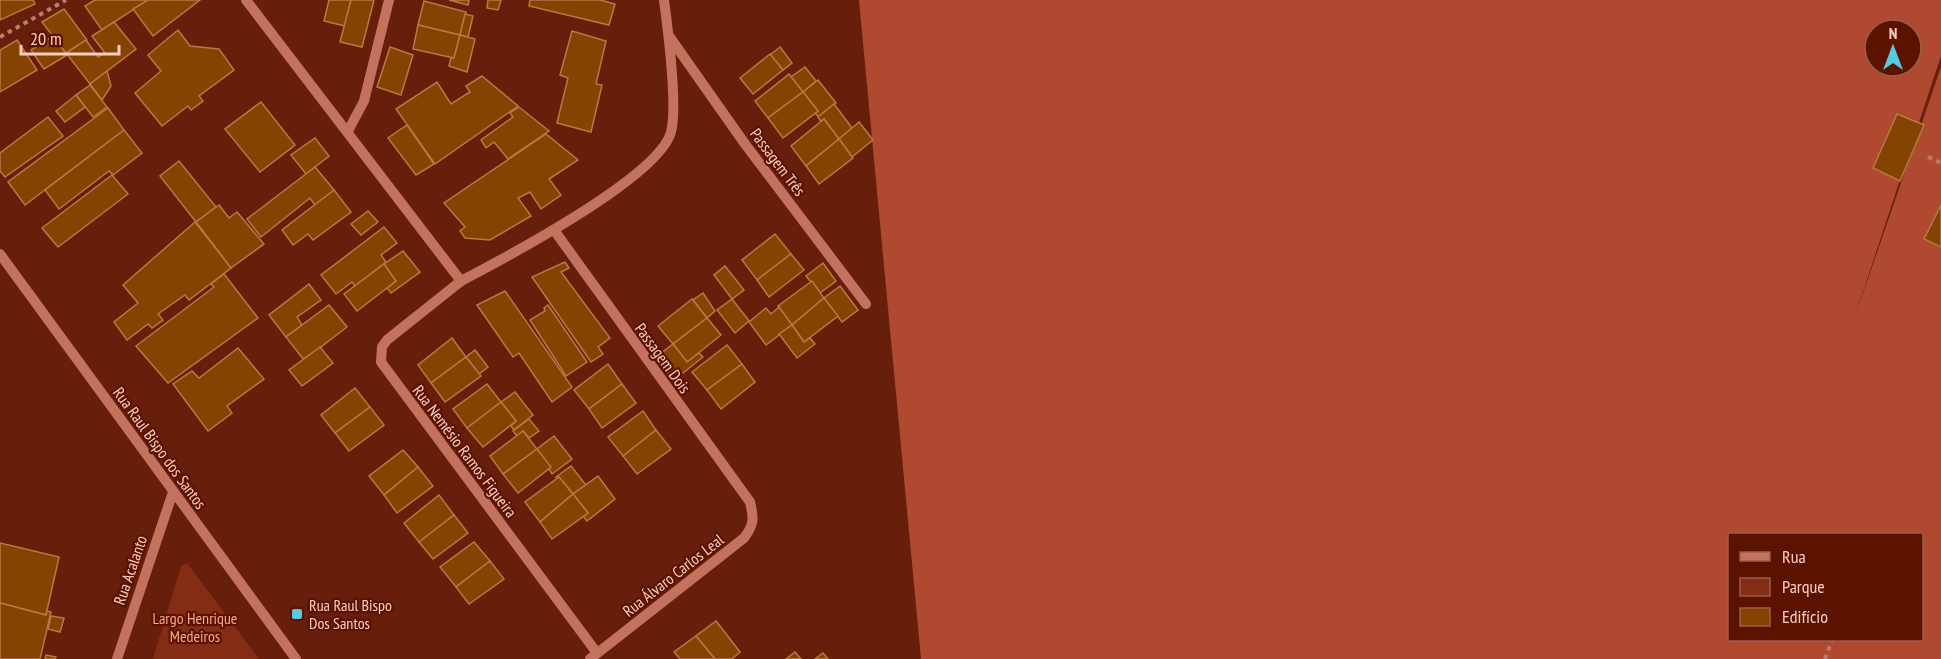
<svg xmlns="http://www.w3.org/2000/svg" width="1941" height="659" viewBox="0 0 1941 659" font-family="'PT Sans Narrow',sans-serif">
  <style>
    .green { fill: #842c14 }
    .forest { fill: #af492f; fill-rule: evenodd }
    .building { fill: #844300; stroke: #bb7745; stroke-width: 1.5 }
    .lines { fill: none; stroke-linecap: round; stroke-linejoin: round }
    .path { stroke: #b87f6f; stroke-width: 4; stroke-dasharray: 4.5 4.5; stroke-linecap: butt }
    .minor { stroke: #c3725d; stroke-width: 10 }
    .poi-dot { fill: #58c9e3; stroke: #5b1300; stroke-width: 2 }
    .labels { text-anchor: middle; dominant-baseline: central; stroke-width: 4.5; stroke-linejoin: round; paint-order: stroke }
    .street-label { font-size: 16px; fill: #fbcec2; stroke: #5b1300 }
    .poi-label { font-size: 16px; fill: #fbcec2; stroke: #5b1300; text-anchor: start }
    .park-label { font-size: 16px; fill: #f8a691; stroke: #5b1300 }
  </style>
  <rect width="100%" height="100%" fill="#671f0b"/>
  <polygon class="green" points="187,563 259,659 153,659 181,566"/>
  <path class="forest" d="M859,0h1082v56l-87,263 87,-252v592h-1020zM1875,30h36v36h-36zM1730,534h192v106h-192z"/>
  <g class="building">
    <polygon points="0,0 33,0 35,4 0,20"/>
    <polygon points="95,0 148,0 102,30 85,6"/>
    <polygon points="148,0 200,0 153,36 133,9"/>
    <polygon points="329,0 351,0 345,26 324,21"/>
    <polygon points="351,0 374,0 362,47 340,42"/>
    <polygon points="449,0 469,0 468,5"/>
    <polygon points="488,0 501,0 498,10 487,8"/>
    <polygon points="530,0 600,0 615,4 609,25 529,6"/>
    <polygon points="424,1 466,12 460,35 418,25"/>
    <polygon points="64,9 87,40 66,53 42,22"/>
    <polygon points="465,14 473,16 468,37 460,35"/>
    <polygon points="114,22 136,49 90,84 66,53 86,40 98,57 105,53 92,36"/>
    <polygon points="418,25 460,35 454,58 413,49"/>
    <polygon points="178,30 190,46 219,49 234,70 199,96 203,101 191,110 188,106 162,126 135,93 161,71 148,55"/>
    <polygon points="572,31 606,41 596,84 602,85 591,132 557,123 568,78 560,75"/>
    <polygon points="460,35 475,39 467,72 449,66 451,58 454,58"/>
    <polygon points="53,36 67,55 44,69 31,50"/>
    <polygon points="17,40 37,70 0,92 0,50"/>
    <polygon points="390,47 413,55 401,95 377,87"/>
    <polygon points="780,47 792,63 783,70 770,55"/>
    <polygon points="770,54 783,70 753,94 740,78"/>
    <polygon points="805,67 816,81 803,92 791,77"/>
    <polygon points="107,71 111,86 102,100 90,84"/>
    <polygon points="789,74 803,92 768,118 755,101"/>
    <polygon points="482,76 518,106 435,164 396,109 437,82 451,104 470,92 466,86"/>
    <polygon points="818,80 836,103 819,117 815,113 818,111 803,92"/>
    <polygon points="90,85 107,107 93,117 76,95"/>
    <polygon points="803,92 818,111 783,138 768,118"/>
    <polygon points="76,95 85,107 65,122 56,111"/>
    <polygon points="261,102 295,145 260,172 225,129"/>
    <polygon points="834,104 852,128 839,139 824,119 821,122 818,117"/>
    <polygon points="519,107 549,131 508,159 494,142 486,148 481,140 513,117 510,113"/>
    <polygon points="108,108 124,130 25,205 8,182"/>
    <polygon points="1897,114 1924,125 1900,181 1873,168"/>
    <polygon points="48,117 63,136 5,177 0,171 0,153"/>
    <polygon points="824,119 839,139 806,166 791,146"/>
    <polygon points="859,122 873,140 852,157 839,139"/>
    <polygon points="407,125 434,164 416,175 388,138"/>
    <polygon points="124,130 142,153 113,175 109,171 59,209 45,190"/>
    <polygon points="546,134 578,160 549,179 561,195 541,209 530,192 518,198 531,216 490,240 465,238 460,231 465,227 444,203"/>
    <polygon points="315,138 329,156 306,174 291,155"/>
    <polygon points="839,139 853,158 819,184 806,166"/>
    <polygon points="179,161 216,207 196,222 160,176"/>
    <polygon points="315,167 334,190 315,205 310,198 261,237 247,219"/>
    <polygon points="112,175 128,194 58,247 42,228"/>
    <polygon points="334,190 351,212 313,240 308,234 293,245 282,230"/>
    <polygon points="219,205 229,218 237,212 264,244 231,268 196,222"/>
    <polygon points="1941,205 1941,247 1924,239"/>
    <polygon points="368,211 378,222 361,235 351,224"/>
    <polygon points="195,222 231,268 189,300 185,295 158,314 163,320 152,328 148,324 127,340 114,322 138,303 123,285"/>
    <polygon points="384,227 397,243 381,255 386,262 355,286 352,282 336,294 321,275"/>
    <polygon points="775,234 791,254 757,280 742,260"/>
    <polygon points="403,251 420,272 391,293 387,288 396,281 384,264"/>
    <polygon points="791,254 804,270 769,297 757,280"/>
    <polygon points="565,262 569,268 561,272 610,338 598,347 603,354 591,362 532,277"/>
    <polygon points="823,263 836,281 820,293 806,276"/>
    <polygon points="384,264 396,281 357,311 344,294"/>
    <polygon points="725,266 744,290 732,299 714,275"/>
    <polygon points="224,274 258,318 168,383 136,346 214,287 211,284"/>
    <polygon points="812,281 824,298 792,325 778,306"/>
    <polygon points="309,284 321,300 297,317 302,325 286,337 269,315"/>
    <polygon points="840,286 858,310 842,322 824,298"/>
    <polygon points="505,291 572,387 552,402 519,353 513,357 477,305"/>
    <polygon points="703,293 715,311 707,318 693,300"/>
    <polygon points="824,298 838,316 804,342 792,325"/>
    <polygon points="692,299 707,318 673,344 658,326"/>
    <polygon points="732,299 749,321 735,333 717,310"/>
    <polygon points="329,305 347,327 304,360 286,337"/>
    <polygon points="548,305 587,362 566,376 530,320 545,311 544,308"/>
    <polygon points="779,307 792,325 766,345 749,322 766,308 771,314"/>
    <polygon points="707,318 721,335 687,362 673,344"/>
    <polygon points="792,325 804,342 810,338 815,344 797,358 779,334"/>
    <polygon points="452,338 466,357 431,383 418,365"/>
    <polygon points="673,344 687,362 699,353 703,357 673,381 656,357"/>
    <polygon points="727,345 742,364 707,390 692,372"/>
    <polygon points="320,347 333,363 302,386 289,370"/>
    <polygon points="238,348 264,379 227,406 232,413 208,431 173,384 192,371 199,378"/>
    <polygon points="475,350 488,367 479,374 466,357"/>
    <polygon points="466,357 481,376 445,402 431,383"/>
    <polygon points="608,364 622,384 589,409 574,390"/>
    <polygon points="742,364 755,382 721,409 707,390"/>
    <polygon points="487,384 501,402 467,428 453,409"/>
    <polygon points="622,384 636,403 602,428 589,409"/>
    <polygon points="355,388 370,407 335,433 321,415"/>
    <polygon points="515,392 533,415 514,430 511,426 516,421 501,402"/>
    <polygon points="501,402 516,421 483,447 467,428"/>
    <polygon points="370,407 384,425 349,451 335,433"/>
    <polygon points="643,411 656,430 623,456 608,437"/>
    <polygon points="529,419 539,431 529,438 523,431 517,436 513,431"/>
    <polygon points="656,430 671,449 637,474 623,456"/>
    <polygon points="523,431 537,449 503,474 490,456"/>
    <polygon points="554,436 572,459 552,474 537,449"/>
    <polygon points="537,449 551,467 518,493 503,474"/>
    <polygon points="403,450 418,467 384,495 369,476"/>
    <polygon points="571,466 586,485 573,494 559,477 556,477"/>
    <polygon points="418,467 433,486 397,513 384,495"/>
    <polygon points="598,476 615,499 587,521 583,516 588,513 573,494"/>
    <polygon points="559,477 573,494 540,522 525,502"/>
    <polygon points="573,494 588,513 552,539 540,522"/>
    <polygon points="439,495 454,515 419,542 404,523"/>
    <polygon points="454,515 468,533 433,559 419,542"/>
    <polygon points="474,542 490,561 456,587 440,567"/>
    <polygon points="0,543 59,557 46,615 0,603"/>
    <polygon points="490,561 504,579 469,604 456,587"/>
    <polygon points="0,603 46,615 47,611 51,612 40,659 0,659"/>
    <polygon points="51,616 64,618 60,632 48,629"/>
    <polygon points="716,621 740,652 732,659 715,659 696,636"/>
    <polygon points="696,636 715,659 680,659 674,652"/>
    <polygon points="795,652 801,659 786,659"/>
    <polygon points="823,653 828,659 815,659"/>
    <polygon points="46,655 56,657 55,659 45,659"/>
  </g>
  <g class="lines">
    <g class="path">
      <polyline points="0,37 66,0"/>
      <polyline points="1928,157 1941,163"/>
      <polyline points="1825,659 1832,640"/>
    </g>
    <g class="minor">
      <path d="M246,0l215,281c44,-23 198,-104 210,-149 7,-27 -3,-102 -7,-132"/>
      <polyline points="669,36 745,144 866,304"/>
      <polyline points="348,131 364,101 389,0"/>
      <path d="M554,230l196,272c4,16 4,23 -6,36l-154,121"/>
      <polyline points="0,254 296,659"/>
      <polyline points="461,281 387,340 382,347 381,362 597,653"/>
      <polyline points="117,659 173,492"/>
    </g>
  </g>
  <rect class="poi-dot" x="291" y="608" width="12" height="12" rx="3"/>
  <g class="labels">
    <g class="street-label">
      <text transform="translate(778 162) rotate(53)">Passagem Três</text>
      <text transform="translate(663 358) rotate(54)">Passagem Dois</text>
      <text transform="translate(160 448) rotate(54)">Rua Raul Bispo dos Santos</text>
      <text transform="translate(465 451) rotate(53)">Rua Nemésio Ramos Figueira</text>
      <text transform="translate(130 570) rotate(-71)">Rua Acalanto</text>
      <text transform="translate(673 575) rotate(-38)">Rua Álvaro Carlos Leal</text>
    </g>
    <g class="poi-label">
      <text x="309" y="605">Rua Raul Bispo<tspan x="309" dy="18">Dos Santos</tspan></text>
    </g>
    <g class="park-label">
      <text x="195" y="618">Largo Henrique<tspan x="195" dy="18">Medeiros</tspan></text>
    </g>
  </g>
  <rect x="1728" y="533" width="195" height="108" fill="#5b1300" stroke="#9b5e4e" stroke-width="1.5"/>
  <rect x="1740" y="552" width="30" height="9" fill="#c3725d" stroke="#9b5e4e" stroke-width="1.5"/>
  <text x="1782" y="563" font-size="18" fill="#fbcec2">Rua</text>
  <rect x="1740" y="578" width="30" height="18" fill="#842c14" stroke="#9b5e4e" stroke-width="1.5"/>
  <text x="1782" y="593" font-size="18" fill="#fbcec2">Parque</text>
  <rect x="1740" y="608" width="30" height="18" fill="#844300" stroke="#9b5e4e" stroke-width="1.5"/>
  <text x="1782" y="623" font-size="18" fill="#fbcec2">Edifício</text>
  <g transform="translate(1893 48)"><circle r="28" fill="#5b1300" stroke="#9b5e4e" stroke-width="1.5"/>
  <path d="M0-4.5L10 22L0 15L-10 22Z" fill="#58c9e3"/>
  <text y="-9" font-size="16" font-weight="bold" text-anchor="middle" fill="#fbcec2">N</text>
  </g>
  <path d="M21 45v9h98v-9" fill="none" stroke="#fbcec2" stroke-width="3"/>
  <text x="30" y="45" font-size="18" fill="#fbcec2" stroke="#5b1300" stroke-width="4.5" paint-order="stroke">20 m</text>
</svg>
